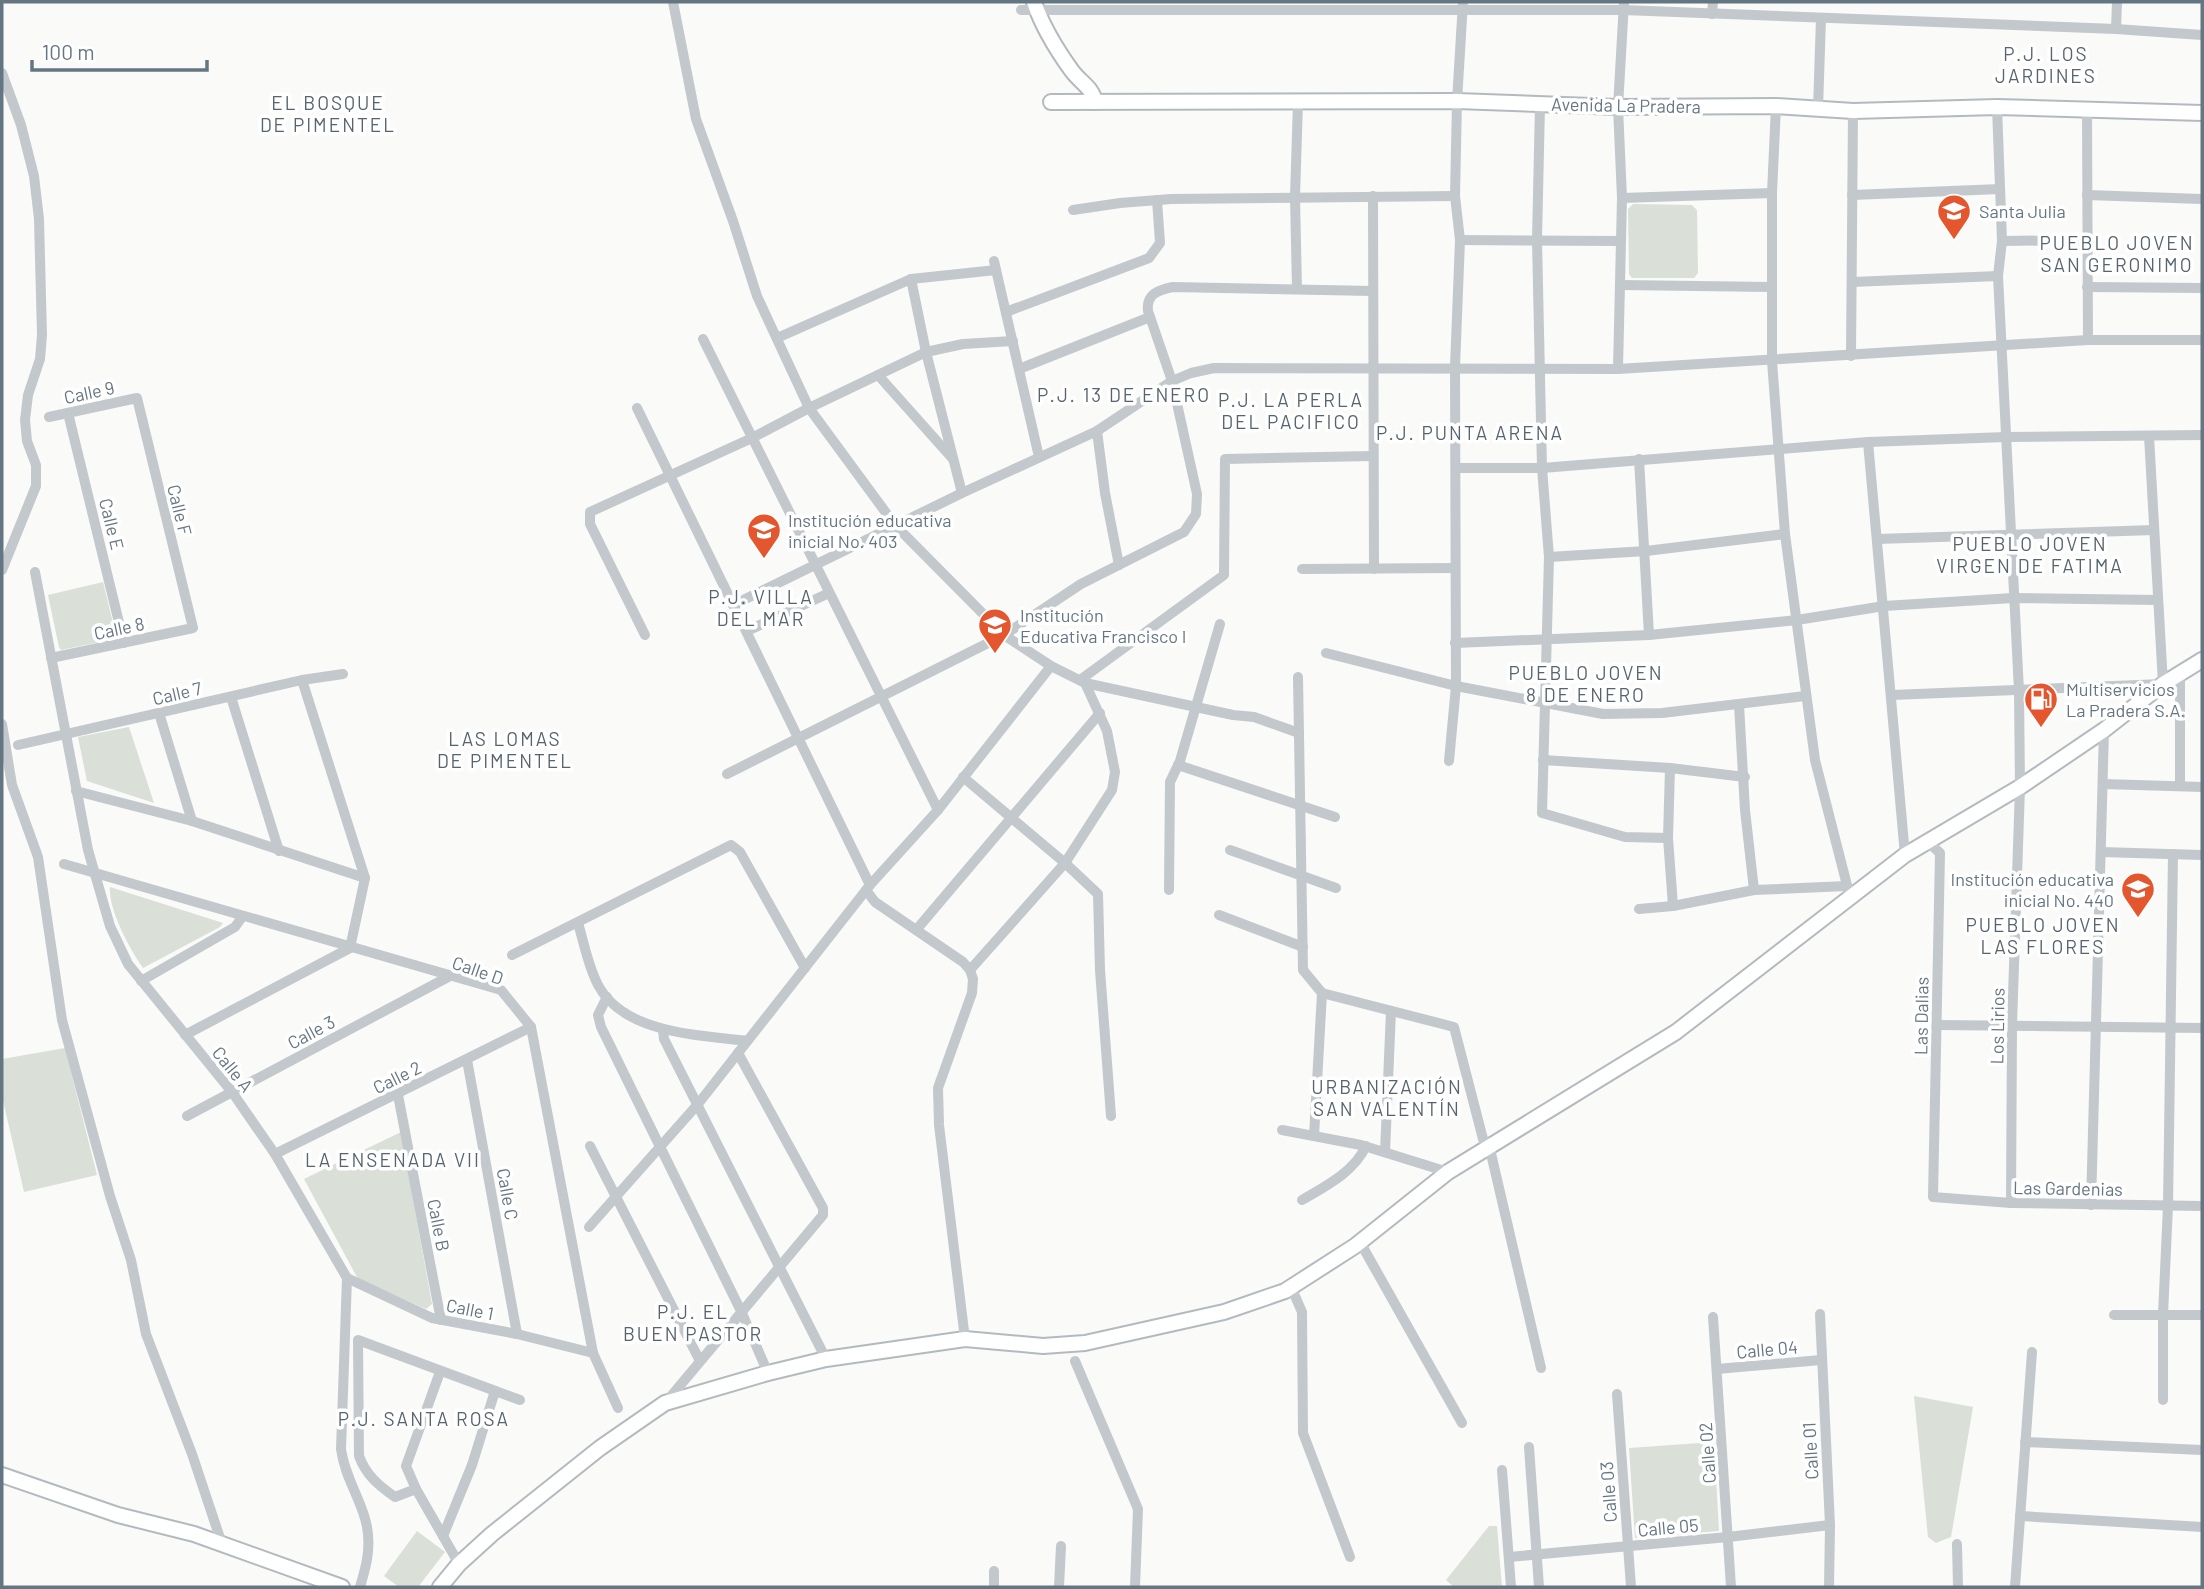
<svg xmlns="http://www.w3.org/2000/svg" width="2204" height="1589" viewBox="0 0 2204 1589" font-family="Barlow,sans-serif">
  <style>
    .green { fill: #dadfd7 }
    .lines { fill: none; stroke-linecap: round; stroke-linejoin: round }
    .secondary-casing { stroke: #b3babf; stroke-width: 18 }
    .street { stroke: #c3c8cc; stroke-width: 10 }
    .secondary { stroke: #fff; stroke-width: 14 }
    .labels { text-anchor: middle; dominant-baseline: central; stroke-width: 7; stroke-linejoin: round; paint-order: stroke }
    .street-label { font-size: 18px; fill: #657683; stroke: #fff }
    .poi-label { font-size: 18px; fill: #657683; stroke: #fff; text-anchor: start }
    .neighbourhood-label { font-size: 19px; letter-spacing: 2px; fill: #57646e; stroke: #fff }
  </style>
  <rect width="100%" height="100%" fill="#fafaf8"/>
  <g class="green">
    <polygon points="1633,204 1692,205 1697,210 1698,273 1694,278 1632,278 1629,274 1628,209"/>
    <polygon points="103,582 116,635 114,639 61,650 59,647 48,595"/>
    <polygon points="129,727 154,803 87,781 78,737"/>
    <path d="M110,887l113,36 -3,4 -77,41c-13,-18 -35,-59 -33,-81z"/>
    <polygon points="65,1048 97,1175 24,1192 2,1096 2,1059"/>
    <polygon points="401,1132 432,1304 426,1309 358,1279 304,1179"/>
    <polygon points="1914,1396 1973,1407 1951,1537 1936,1543 1928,1537"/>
    <polygon points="1714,1442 1719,1531 1635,1538 1629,1448"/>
    <polygon points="1489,1526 1497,1526 1502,1587 1454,1587 1446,1580"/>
    <polygon points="417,1531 445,1552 418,1587 399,1587 384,1576"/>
  </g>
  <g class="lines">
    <g class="secondary-casing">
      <g id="secondary">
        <path d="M1034,2c9,26 22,47 38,69 9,12 20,16 23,31"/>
        <polyline points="1051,102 1457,101 1618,107 1776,106 1853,111 1997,107 2202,113"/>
        <polyline points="2,1475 118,1515 194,1534 342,1587"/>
        <polyline points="440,1587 459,1564 492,1534 600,1448 665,1403 768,1373 826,1359 965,1339 1043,1346 1085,1343 1224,1312 1285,1291 1355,1246 1448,1172 1676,1032 1905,855 2020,787 2104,730 2163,684 2202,660"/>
      </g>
    </g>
    <g class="street">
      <polyline points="673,2 696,119 733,221 757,296 809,408 895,525 1004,635 1051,666 1085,683 1107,731 1115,772 1112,790 1065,863 970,970"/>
      <polyline points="1021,10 1623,10 2116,29 2202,35"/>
      <polyline points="1712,14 1713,2"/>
      <polyline points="2116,29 2117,2"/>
      <polyline points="2,73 21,125 34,176 39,219 42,335 40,359 28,395 25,420 27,441 36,465 36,486 2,570"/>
      <polyline points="1540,104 1537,240 1542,468 1549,557 1542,813 1625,837 1668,838"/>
      <polyline points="1776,106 1772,193 1772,361 1785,534 1815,760 1850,897"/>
      <polyline points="1997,107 2002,241 1998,276 2019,691 2020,787 2012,1025 2011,1203"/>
      <polyline points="1818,109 1821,18"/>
      <polyline points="2087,109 2088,340"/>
      <polyline points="1852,195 2000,189"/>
      <polyline points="2087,195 2202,199"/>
      <polyline points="1373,196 1374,569"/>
      <polyline points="1622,198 1772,193"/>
      <polyline points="1073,210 1120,203 1171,199 1455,196"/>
      <polyline points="1460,240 1620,241"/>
      <polyline points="2002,241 2087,240"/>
      <polyline points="994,261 1039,457"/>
      <polyline points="911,279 926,352 962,493"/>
      <polyline points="1852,282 1998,276"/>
      <polyline points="1621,285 1771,287"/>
      <polyline points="2087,287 2202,288"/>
      <polyline points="1297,289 1295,197 1298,102"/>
      <polyline points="1006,312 1149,258 1160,243 1157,200"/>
      <polyline points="777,338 911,279 996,270"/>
      <polyline points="703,339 938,810"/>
      <polyline points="1851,356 1853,111"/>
      <polyline points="1019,369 1150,317"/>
      <polyline points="1618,369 1622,198 1618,107 1624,2"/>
      <polyline points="878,375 952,458"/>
      <polyline points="637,408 870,885"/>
      <polyline points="68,413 124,643"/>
      <polyline points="49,417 137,398 193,628 51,658"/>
      <polyline points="1097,431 1105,493 1119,565"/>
      <polyline points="1868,442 1905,855"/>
      <polyline points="1639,459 1649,635"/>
      <polyline points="1457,468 1542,468 1868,442 2006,437 2202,435"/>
      <polyline points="1877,539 2154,530"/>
      <polyline points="1549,557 1646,551 1785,534"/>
      <polyline points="1302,569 1454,568"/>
      <path d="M35,572l53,278 22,76 18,38 104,128 43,62 72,124 -6,171c4,30 22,53 26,78 4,22 -1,40 -7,60"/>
      <polyline points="733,605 962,493 1097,431 1172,381 1191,373 1214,368 1618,369 2088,340 2202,340"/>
      <polyline points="747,631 829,593"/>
      <polyline points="645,635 590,524 590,512 752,438 809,408 926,352 963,344 1013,341"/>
      <polyline points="1455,643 1649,635 1797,620 1884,606 2013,598 2158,600"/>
      <polyline points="1326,653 1456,686 1603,714 1662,713 1805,696"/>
      <polyline points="1298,677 1303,970 1322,993 1314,1136"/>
      <polyline points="1080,680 1224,575 1225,459 1373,456"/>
      <polyline points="1085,683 1233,715 1254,717 1299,733"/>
      <polyline points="1892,695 2163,684 2149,436"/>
      <polyline points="231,697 279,851"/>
      <polyline points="1739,705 1745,810 1754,890"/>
      <polyline points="159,713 192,821"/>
      <polyline points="2,724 12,785 38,857 62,1020 110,1196 131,1260 146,1334 192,1454 222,1544"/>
      <polyline points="18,745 302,680 343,674"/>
      <polyline points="1543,760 1670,768 1745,777"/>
      <polyline points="1449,761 1456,686 1455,367 1460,240 1455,196 1457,101 1463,2"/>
      <polyline points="1178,765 1335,817"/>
      <polyline points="1670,768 1668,838 1673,906"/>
      <path d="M727,774l277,-139 77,-51 103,-52 12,-18 1,-20 -25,-113 -24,-70c-2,-17 10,-21 25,-24l200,4"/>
      <polyline points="963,777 1065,863 1098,894 1100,970 1111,1116"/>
      <polyline points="2103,784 2202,787"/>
      <polyline points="2180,786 2180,673"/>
      <polyline points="76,791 192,821 365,878"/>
      <polyline points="1927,841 1940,853 1933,1197 2011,1203 2202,1206"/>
      <polyline points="1230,850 1336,888"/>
      <polyline points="2101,852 2202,855"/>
      <polyline points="64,864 501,990 531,1027 593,1353 618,1408"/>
      <polyline points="866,890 875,902 963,962 970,970 973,979 972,993 938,1088 939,1125 965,1339"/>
      <polyline points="1169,890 1170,782 1180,761 1220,624"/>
      <polyline points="1639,909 1673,906 1754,890 1847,886"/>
      <polyline points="1219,915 1303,947"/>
      <path d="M578,923c6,20 10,43 20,62 26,49 102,50 149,56"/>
      <polyline points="917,929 1100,713"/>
      <polyline points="512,955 731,845 740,852 805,968"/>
      <polyline points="141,981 235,927 242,917"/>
      <polyline points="1322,993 1454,1027 1483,1139 1489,1145 1541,1368"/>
      <polyline points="607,997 598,1015 601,1027 741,1311 768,1373"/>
      <polyline points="1937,1025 2202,1028"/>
      <polyline points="663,1030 664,1039 826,1359"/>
      <polyline points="185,1035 350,948 365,878 302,680"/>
      <polyline points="467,1060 517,1334"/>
      <polyline points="398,1095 441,1320"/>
      <polyline points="187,1116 450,976"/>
      <polyline points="1282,1130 1361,1145 1448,1172"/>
      <polyline points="590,1146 700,1361"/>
      <polyline points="1385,1152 1391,1011"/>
      <polyline points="275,1154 531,1027"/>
      <path d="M1302,1200c24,-14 52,-28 64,-54"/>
      <polyline points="2091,1205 2104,730"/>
      <polyline points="589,1227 698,1104 870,885 938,810 1051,666"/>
      <polyline points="1360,1242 1462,1423"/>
      <polyline points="347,1278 432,1318 517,1334 593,1353"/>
      <polyline points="1291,1287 1302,1312 1303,1433 1350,1557"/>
      <polyline points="1820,1314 1830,1525 1829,1587"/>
      <polyline points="2114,1315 2202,1315"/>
      <polyline points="1713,1317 1731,1587"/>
      <polyline points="1075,1361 1138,1509 1135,1587"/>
      <polyline points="1717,1369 1821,1360"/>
      <polyline points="440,1372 406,1466 416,1489 459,1564"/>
      <polyline points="1617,1394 1631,1587"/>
      <polyline points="2163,1400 2163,1315 2168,1206 2173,854"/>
      <polyline points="667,1401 823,1215 823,1208 738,1053"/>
      <polyline points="2025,1442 2202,1450"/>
      <polyline points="1529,1447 1539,1587"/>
      <polyline points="1502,1470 1511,1587"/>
      <path d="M416,1489l-21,8c-17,-12 -29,-22 -36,-41l-1,-116 162,60"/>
      <polyline points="2020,1516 2202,1527"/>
      <polyline points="443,1536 472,1465 495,1391"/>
      <polyline points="1957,1544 1958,1587"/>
      <polyline points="1509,1557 1728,1537 1830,1525"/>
      <polyline points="994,1587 994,1571"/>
      <polyline points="1059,1587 1061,1546"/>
      <polyline points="2015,1587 2032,1352"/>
    </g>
    <use href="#secondary" class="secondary"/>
  </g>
  <defs>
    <g id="school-pin" transform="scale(1.75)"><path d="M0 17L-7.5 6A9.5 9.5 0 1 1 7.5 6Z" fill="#e4572e" stroke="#fff"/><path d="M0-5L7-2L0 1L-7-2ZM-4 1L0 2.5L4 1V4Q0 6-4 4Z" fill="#fff"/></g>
    <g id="fuel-pin" transform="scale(1.75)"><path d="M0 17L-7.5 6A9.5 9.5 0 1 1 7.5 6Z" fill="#e4572e" stroke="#fff"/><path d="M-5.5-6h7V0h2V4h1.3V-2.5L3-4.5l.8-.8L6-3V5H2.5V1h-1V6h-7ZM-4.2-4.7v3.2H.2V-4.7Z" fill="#fff"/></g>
  </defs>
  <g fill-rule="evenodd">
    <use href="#school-pin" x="1954" y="211"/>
    <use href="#school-pin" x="764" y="530"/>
    <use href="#school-pin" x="995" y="625"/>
    <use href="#fuel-pin" x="2041" y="699"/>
    <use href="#school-pin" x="2138" y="889"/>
  </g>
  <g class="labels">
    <g class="street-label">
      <text transform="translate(1626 105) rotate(1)">Avenida La Pradera</text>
      <text transform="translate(89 392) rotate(-12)">Calle 9</text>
      <text transform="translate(180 510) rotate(76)">Calle F</text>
      <text transform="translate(112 524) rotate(76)">Calle E</text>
      <text transform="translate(119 628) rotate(-12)">Calle 8</text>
      <text transform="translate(177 693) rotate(-13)">Calle 7</text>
      <text transform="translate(478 970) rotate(19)">Calle D</text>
      <text transform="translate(1921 1016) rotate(-89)">Las Dalias</text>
      <text transform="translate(1997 1026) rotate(-89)">Los Lirios</text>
      <text transform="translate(311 1032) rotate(-28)">Calle 3</text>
      <text transform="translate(233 1069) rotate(51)">Calle A</text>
      <text transform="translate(397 1077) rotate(-26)">Calle 2</text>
      <text transform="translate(2068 1188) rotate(1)">Las Gardenias</text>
      <text transform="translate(508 1194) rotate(80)">Calle C</text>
      <text transform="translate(439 1225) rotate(79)">Calle B</text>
      <text transform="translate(470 1309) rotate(11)">Calle 1</text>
      <text transform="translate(1767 1349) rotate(-5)">Calle 04</text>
      <text transform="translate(1810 1451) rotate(-93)">Calle 01</text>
      <text transform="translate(1707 1453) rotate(-94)">Calle 02</text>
      <text transform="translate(1608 1492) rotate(-94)">Calle 03</text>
      <text transform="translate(1668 1527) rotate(-5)">Calle 05</text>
    </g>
    <g class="poi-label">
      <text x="1979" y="211">Santa Julia</text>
      <text x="788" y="520">Institución educativa<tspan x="788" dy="21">inicial No. 403</tspan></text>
      <text x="1020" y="615">Institución<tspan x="1020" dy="21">Educativa Francisco I</tspan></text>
      <text x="2066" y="689">Multiservicios<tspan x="2066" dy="21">La Pradera S.A.</tspan></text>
      <text x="2114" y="879" text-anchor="end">Institución educativa<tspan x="2114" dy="21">inicial No. 440</tspan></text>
    </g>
    <g class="neighbourhood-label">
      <text x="2046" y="53">P.J. LOS<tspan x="2046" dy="22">JARDINES</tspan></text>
      <text x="328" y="102">EL BOSQUE<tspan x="328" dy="22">DE PIMENTEL</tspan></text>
      <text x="2117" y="242">PUEBLO JOVEN<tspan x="2117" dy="22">SAN GERONIMO</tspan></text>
      <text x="1124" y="394">P.J. 13 DE ENERO</text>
      <text x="1291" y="399">P.J. LA PERLA<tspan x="1291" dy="22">DEL PACIFICO</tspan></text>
      <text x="1470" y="432">P.J. PUNTA ARENA</text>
      <text x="2030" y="543">PUEBLO JOVEN<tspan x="2030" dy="22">VIRGEN DE FATIMA</tspan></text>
      <text x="761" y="596">P.J. VILLA<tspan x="761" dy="22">DEL MAR</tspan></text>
      <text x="1586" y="672">PUEBLO JOVEN<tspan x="1586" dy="22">8 DE ENERO</tspan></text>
      <text x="505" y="738">LAS LOMAS<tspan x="505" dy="22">DE PIMENTEL</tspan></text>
      <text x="2043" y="924">PUEBLO JOVEN<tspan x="2043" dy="22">LAS FLORES</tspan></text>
      <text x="1387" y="1086">URBANIZACIÓN<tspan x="1387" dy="22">SAN VALENTÍN</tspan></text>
      <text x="393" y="1159">LA ENSENADA VII</text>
      <text x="693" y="1311">P.J. EL<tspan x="693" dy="22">BUEN PASTOR</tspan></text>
      <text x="424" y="1418">P.J. SANTA ROSA</text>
    </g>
  </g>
  <rect width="2204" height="1589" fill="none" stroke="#657683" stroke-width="7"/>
  <path d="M32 60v10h175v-10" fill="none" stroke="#657683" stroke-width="3.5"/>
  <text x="42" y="60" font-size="21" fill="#657683" stroke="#ffffff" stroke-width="5" paint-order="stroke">100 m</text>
</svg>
